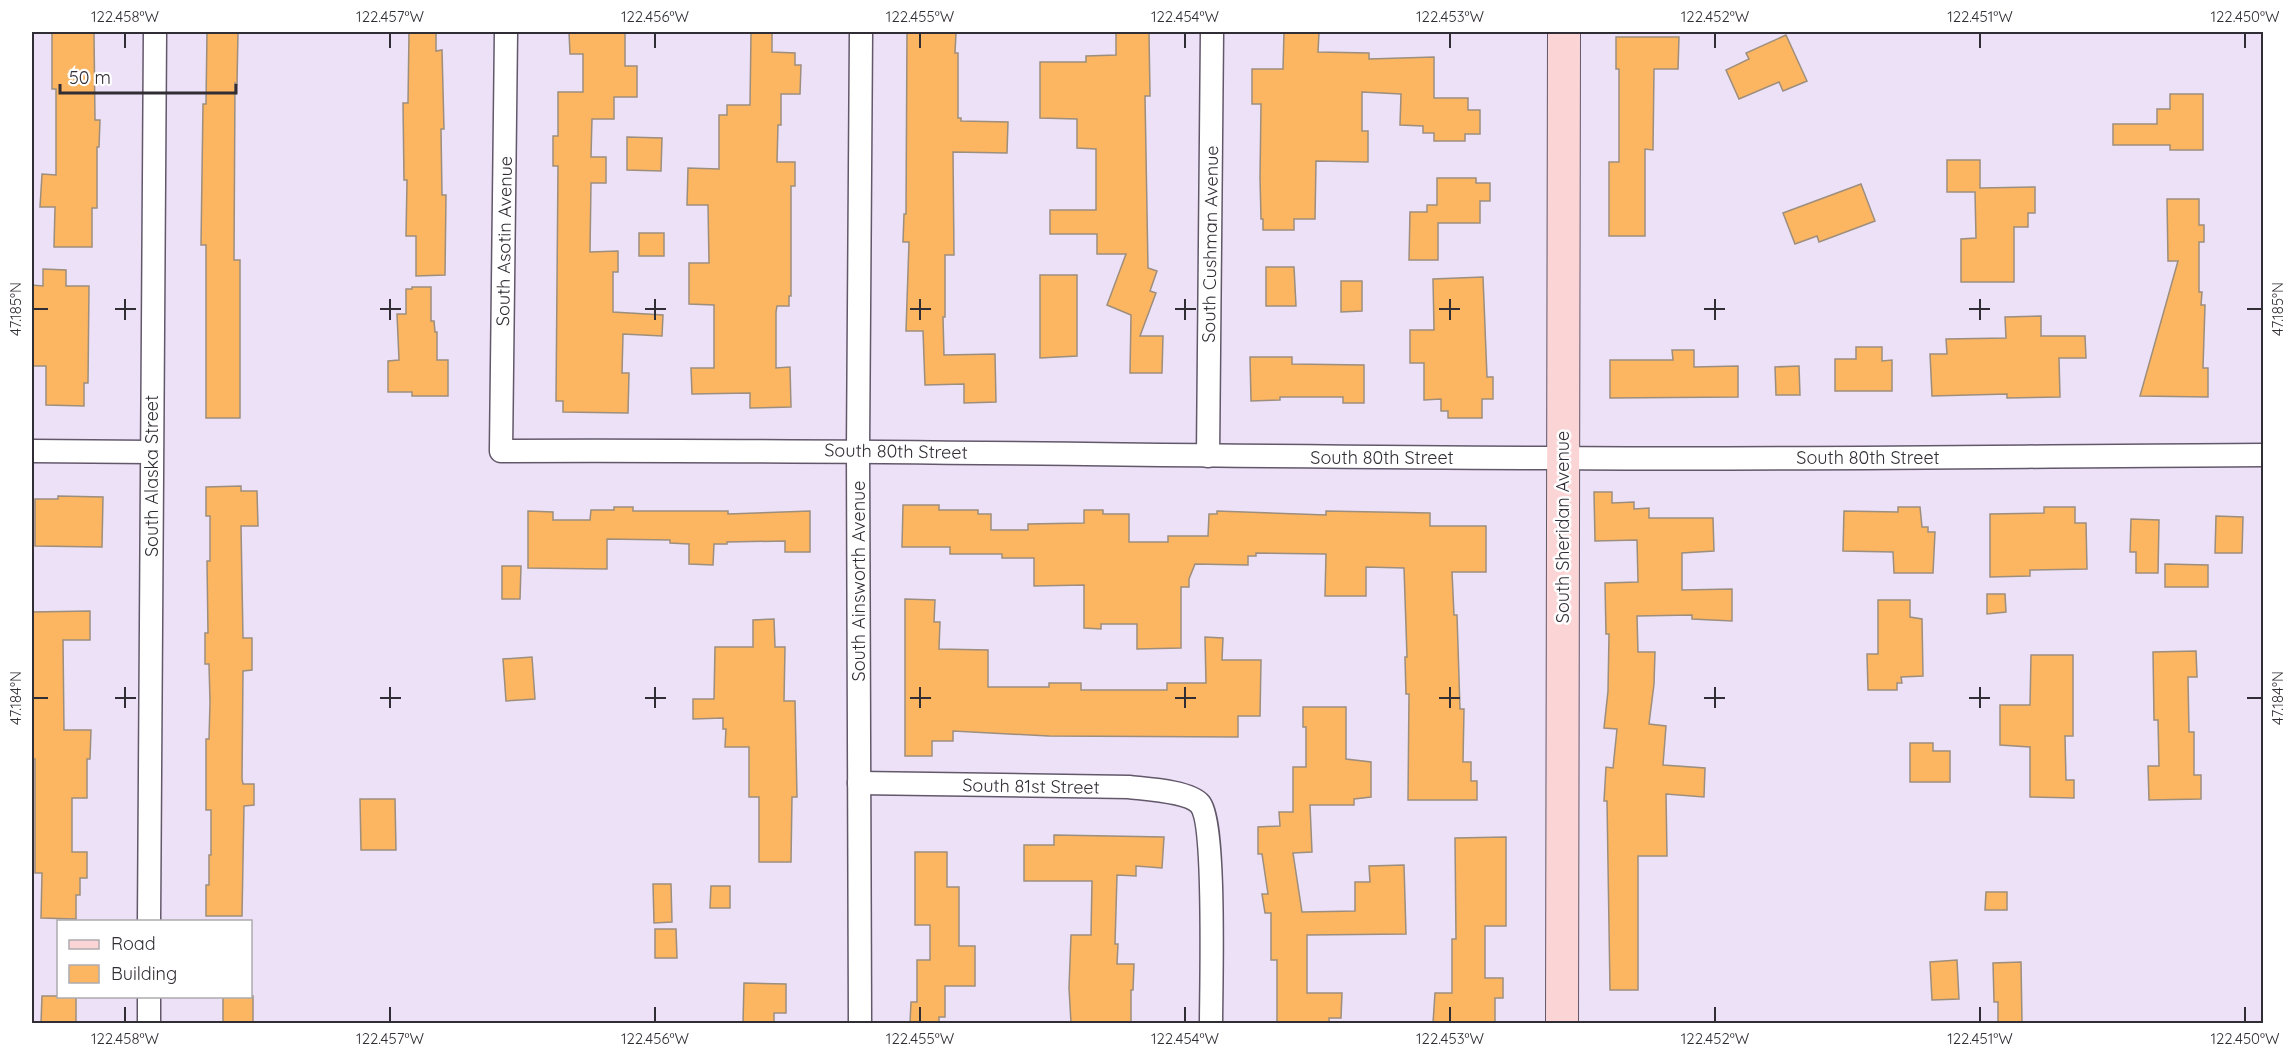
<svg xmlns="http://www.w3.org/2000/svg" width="2295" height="1055" viewBox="0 0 2295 1055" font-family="Quicksand,sans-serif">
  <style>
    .building { fill: #fcb561; stroke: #9d8e7d; stroke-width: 1.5 }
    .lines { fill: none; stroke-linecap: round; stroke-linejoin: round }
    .street-casing { stroke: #62586a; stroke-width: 25 }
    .secondary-casing { stroke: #62586a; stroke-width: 34 }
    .street { stroke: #fff; stroke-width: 22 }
    .secondary { stroke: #fbd5d6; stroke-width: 32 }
    .ticks { fill: none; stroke: #312d34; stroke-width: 2 }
    .labels { text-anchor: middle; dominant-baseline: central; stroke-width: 5; stroke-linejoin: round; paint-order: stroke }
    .street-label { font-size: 18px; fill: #312d34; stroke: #fff }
    .neatline { fill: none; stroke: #312d34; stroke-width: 2 }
    .ticks-label { font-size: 15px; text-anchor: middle; fill: #312d34 }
  </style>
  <rect width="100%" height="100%" fill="#ece1f6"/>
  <g class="building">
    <polygon points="52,32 94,32 95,120 100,120 99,147 97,147 97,208 92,208 92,247 54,247 55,207 40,207 42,174 56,175 56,89 52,89"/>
    <polygon points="207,32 238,32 237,84 235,83 234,260 240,260 240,418 206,418 206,245 201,245 203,104 206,104"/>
    <polygon points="409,32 436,32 436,51 442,50 444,129 441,129 442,195 446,195 445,275 416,276 416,236 406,236 407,180 404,180 403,103 408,103"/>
    <polygon points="569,32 625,32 625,66 637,66 637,97 614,97 614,119 592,119 591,157 606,157 606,183 591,183 590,252 618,251 618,272 613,272 613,312 663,315 662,336 623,334 622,373 629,373 628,413 563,412 563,401 556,401 558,166 553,166 553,136 558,136 558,92 583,92 583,54 570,54"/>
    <polygon points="907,32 956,32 955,53 958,53 958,118 961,118 961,121 1008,122 1007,153 953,152 954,255 945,255 945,317 943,317 944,355 995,354 996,402 964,403 964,384 925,385 923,331 906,331 909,242 903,242 904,214 906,214"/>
    <polygon points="1116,32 1149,32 1150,96 1145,96 1148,268 1157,271 1150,291 1156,293 1140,336 1163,336 1162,373 1130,373 1131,315 1107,305 1126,254 1097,254 1097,234 1050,234 1050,210 1096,210 1096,149 1077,148 1077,119 1040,118 1040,62 1086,62 1086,56 1116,55"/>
    <polygon points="1284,32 1319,33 1318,52 1369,53 1369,59 1434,57 1434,98 1468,98 1468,110 1480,110 1480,134 1465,134 1465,141 1434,141 1434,133 1423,133 1423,126 1400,125 1401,94 1362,92 1362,131 1368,131 1368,162 1316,161 1315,219 1294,219 1294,230 1263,230 1263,219 1261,219 1260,178 1261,104 1252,104 1252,69 1283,69"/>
    <polygon points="751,33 772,33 772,52 795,53 795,65 801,65 800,94 781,94 781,125 778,125 777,162 795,162 795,186 791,186 791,296 789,296 789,306 777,306 776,312 776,368 790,367 791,407 750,408 750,393 692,394 691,368 714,368 714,305 689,304 689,263 709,263 708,205 687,205 688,168 719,169 719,115 727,115 727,105 750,105"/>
    <polygon points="1786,35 1807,81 1783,91 1779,82 1739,99 1726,70 1749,59 1746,53"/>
    <polygon points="1616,37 1679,37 1678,69 1654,69 1653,150 1645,149 1645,236 1609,236 1609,162 1619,162 1619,69 1616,69"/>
    <polygon points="2170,94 2203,94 2203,150 2170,150 2170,145 2113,145 2113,124 2157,124 2157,109 2170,109"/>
    <polygon points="627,137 662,138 661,171 627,170"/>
    <polygon points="1947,160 1980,160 1980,188 2035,187 2035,213 2028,213 2028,227 2014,227 2014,282 1961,282 1961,239 1976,238 1975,192 1947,192"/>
    <polygon points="1437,178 1476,178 1476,183 1490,183 1490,201 1480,201 1480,223 1438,223 1438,260 1409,260 1410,212 1427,212 1427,205 1437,205"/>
    <polygon points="1861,184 1875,221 1819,242 1817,236 1795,244 1783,213"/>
    <polygon points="2167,199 2199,199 2199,225 2204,225 2204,242 2199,242 2199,292 2202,292 2201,305 2205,305 2203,368 2208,368 2208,397 2140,396 2178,261 2168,261"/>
    <rect x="639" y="233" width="25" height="23"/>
    <polygon points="1266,267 1294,267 1296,306 1266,306"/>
    <polygon points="43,269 66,270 66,286 89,286 88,383 84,383 84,406 46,405 46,366 32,366 32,285 43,286"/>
    <polygon points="1040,275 1077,275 1077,356 1040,358"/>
    <polygon points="1483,277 1487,377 1493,377 1493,399 1482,399 1482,418 1448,418 1448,411 1441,411 1441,399 1424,400 1424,363 1410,363 1410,330 1434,330 1433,279"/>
    <polygon points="1341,281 1362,281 1362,311 1341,312"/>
    <polygon points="412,287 431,287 431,321 434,321 435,332 437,332 437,360 448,360 448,396 412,396 412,392 388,392 388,361 399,360 397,314 406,314 406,289 412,289"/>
    <polygon points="2041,316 2041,336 2085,336 2086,358 2059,358 2060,397 2007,398 2007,394 1932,396 1930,354 1947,354 1946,339 2006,338 2005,317"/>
    <polygon points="1856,347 1882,347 1882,361 1892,360 1892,391 1835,391 1835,359 1856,359"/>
    <polygon points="1672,350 1694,350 1694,367 1738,366 1738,397 1610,398 1610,360 1673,360"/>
    <polygon points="1250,357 1292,357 1292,364 1364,365 1364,403 1343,403 1343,397 1280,397 1280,400 1251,401"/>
    <polygon points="1799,366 1800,395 1776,395 1775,367"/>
    <polygon points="241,486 241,491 257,491 258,526 241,526 243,638 252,638 252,670 243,671 242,779 243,784 254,784 254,805 244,806 242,916 206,916 206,885 209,885 209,855 211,855 211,810 206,810 206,739 209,739 210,702 209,664 205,664 205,633 208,633 207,561 210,561 210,516 206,516 206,487"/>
    <polygon points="1594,492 1612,492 1612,503 1634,502 1634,509 1649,508 1649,518 1713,518 1714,551 1682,553 1682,590 1732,589 1732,621 1692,619 1692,615 1637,616 1638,652 1655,652 1654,684 1649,724 1666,726 1663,765 1705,768 1704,797 1666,794 1667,856 1638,856 1638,990 1610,990 1607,801 1604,801 1606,767 1613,768 1617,729 1604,728 1608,691 1609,634 1606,634 1605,583 1638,582 1637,540 1595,541"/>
    <polygon points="58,496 103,497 102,547 35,546 35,499 58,499"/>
    <polygon points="903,505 939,505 939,510 978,510 978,514 991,514 991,530 1028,530 1028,524 1084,523 1084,510 1103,510 1103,514 1129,514 1129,542 1168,542 1168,536 1208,536 1209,514 1217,514 1217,511 1326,515 1326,511 1430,513 1430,526 1486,526 1486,572 1452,572 1454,615 1457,615 1460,709 1464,709 1463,762 1471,762 1471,781 1477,781 1477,800 1408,800 1409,694 1406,694 1405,657 1407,657 1404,568 1366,567 1366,596 1325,596 1326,554 1256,553 1256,556 1248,556 1248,565 1195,564 1189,579 1189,587 1181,587 1181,648 1137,649 1137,624 1101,624 1101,629 1084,628 1084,585 1034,586 1034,558 1002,558 1002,554 950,554 950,547 902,547"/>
    <polygon points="614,507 633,507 633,511 728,511 728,514 810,511 810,552 785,552 785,541 727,542 727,544 714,544 713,565 689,564 689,544 670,543 670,540 607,539 607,569 528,568 528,511 553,512 553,520 590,520 591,510 614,510"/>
    <polygon points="1898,507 1920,507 1922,527 1928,527 1928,532 1935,532 1933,573 1894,573 1893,552 1843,551 1844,511 1898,512"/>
    <polygon points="2044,507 2075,507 2075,523 2086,523 2087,569 2030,570 2030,576 1990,577 1990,514 2044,513"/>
    <polygon points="2216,516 2243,517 2242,553 2215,553"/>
    <polygon points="2131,519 2159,520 2158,573 2136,573 2136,552 2130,552"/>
    <polygon points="2165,564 2208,565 2208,587 2165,587"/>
    <polygon points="502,566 521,566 520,599 502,599"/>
    <polygon points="1987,594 2005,594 2006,612 1987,614"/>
    <polygon points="905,599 935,600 934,622 940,622 939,649 988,650 988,687 1049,687 1049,683 1081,683 1081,690 1167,690 1167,683 1206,683 1205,637 1223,638 1222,660 1261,660 1260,716 1238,716 1238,737 1049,736 953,731 953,741 932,741 932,756 905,756"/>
    <polygon points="1878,600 1910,600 1910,617 1922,619 1923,676 1901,677 1902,683 1897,683 1897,690 1868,690 1867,654 1878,654"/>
    <polygon points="90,611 90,640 63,640 64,730 91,730 90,759 87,759 87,798 72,798 72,852 87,852 87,878 80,878 80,895 76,895 76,919 41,918 42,873 35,873 35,759 32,759 32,612"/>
    <polygon points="774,619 775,647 785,647 784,701 795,701 797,797 792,797 791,862 759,862 759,797 749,797 749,747 725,747 726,729 723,729 723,718 693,719 693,699 714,699 715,647 753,647 753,620"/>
    <polygon points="2196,651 2197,677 2188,677 2189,732 2194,732 2194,775 2201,775 2201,799 2149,800 2148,766 2159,766 2158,720 2154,720 2153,652"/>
    <polygon points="2031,655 2073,655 2073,736 2065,736 2066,780 2074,780 2074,798 2030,797 2030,747 2000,745 2000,705 2030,705"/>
    <polygon points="532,657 535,699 506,701 503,659"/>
    <polygon points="1303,707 1346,707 1346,759 1371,762 1371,797 1354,799 1354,805 1310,805 1312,852 1293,853 1302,912 1355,911 1355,882 1370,882 1369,866 1404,865 1406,934 1307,935 1307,993 1342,993 1341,1018 1329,1018 1329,1023 1277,1023 1277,960 1271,960 1271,913 1265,913 1262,894 1268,894 1262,854 1258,854 1258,827 1280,826 1279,812 1293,812 1293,767 1306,767 1306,727 1303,727"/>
    <polygon points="1910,743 1933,743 1933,751 1950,751 1950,782 1910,782"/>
    <polygon points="360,799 395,799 396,850 361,850"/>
    <polygon points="1054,835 1164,837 1162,868 1136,866 1136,876 1117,875 1115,944 1118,944 1117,964 1134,964 1133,990 1131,990 1131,1023 1071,1023 1069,988 1071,935 1091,935 1092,881 1024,881 1024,845 1054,845"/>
    <polygon points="1506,837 1506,926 1485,926 1485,978 1503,978 1503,998 1495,998 1495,1023 1433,1023 1435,993 1452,993 1452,939 1456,939 1455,838"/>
    <polygon points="915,852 947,852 947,887 959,887 959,946 975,946 975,986 945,986 945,1017 939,1017 939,1023 910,1023 911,1002 917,1002 917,960 930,960 930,925 915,925"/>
    <polygon points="653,884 671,884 672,922 654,923"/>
    <polygon points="711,886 730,886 730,908 710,908"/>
    <polygon points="1986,892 2007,892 2007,910 1985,910"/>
    <polygon points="655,929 676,929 677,958 655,958"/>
    <polygon points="1957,960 1959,999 1932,1000 1930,962"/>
    <polygon points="2021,962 2022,1023 1998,1023 1998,1002 1994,1002 1993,963"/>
    <polygon points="744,983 786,984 786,1013 774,1013 774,1023 743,1023"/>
    <polygon points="42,996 76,996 76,1023 41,1023"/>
    <rect x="223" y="996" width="30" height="27"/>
  </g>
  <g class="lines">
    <g class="street-casing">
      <g id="street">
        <path d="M506,32l-5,419c352,-2 703,6 1054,7 236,2 472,-2 709,-3"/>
        <polyline points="32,451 151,452"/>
        <polyline points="1208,456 1212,32"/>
        <path d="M859,783l270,4c16,2 60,4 71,17 16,19 11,186 11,220"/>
        <polyline points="149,922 155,32"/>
        <polyline points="149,1024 149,996"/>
        <polyline points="860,1024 858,450 861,32"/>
      </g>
    </g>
    <g class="secondary-casing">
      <polyline id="secondary" points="1562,1024 1564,32"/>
    </g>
    <use href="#street" class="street"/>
    <use href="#secondary" class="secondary"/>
  </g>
  <path class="ticks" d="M125,33v15M390,33v15M655,33v15M920,33v15M1185,33v15M1450,33v15M1715,33v15M1980,33v15M2245,33v15M125,299v21M390,299v21M655,299v21M920,299v21M1185,299v21M1450,299v21M1715,299v21M1980,299v21M33,309h15M115,309h21M380,309h21M645,309h21M910,309h21M1175,309h21M1439,309h21M1704,309h21M1969,309h21M2247,309h15M125,687v21M390,687v21M655,687v21M920,687v21M1185,687v21M1450,687v21M1715,687v21M1980,687v21M33,698h15M115,698h21M380,698h21M645,698h21M910,698h21M1175,698h21M1439,698h21M1704,698h21M1969,698h21M2247,698h15M125,1007v15M390,1007v15M655,1007v15M920,1007v15M1185,1007v15M1450,1007v15M1715,1007v15M1980,1007v15M2245,1007v15"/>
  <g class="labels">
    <g class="street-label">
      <text transform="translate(504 241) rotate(-89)">South Asotin Avenue</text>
      <text transform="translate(1210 244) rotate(-89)">South Cushman Avenue</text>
      <text transform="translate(896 451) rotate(1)">South 80th Street</text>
      <text x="1382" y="457">South 80th Street</text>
      <text x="1868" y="457">South 80th Street</text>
      <text transform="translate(151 476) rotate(-90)">South Alaska Street</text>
      <text transform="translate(1562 527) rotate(-90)">South Sheridan Avenue</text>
      <text transform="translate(858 581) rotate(-90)">South Ainsworth Avenue</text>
      <text transform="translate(1031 786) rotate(1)">South 81st Street</text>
    </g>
  </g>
  <rect width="2295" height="1055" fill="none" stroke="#ffffff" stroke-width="66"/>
  <rect x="57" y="920" width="195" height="78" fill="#ffffff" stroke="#adabae" stroke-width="1.5"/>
  <rect x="69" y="940" width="30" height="9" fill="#fbd5d6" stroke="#adabae" stroke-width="1.5"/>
  <text x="111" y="950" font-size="18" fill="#312d34">Road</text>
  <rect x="69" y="965" width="30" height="18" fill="#fcb561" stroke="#adabae" stroke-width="1.5"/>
  <text x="111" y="980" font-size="18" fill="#312d34">Building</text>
  <path d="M60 84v9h176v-9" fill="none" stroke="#312d34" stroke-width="3"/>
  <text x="69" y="84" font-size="18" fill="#312d34" stroke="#ffffff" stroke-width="4.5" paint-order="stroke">50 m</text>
  <rect x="33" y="33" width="2229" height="989" class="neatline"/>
  <g class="ticks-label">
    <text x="125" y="22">122.458°W</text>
    <text x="390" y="22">122.457°W</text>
    <text x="655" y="22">122.456°W</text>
    <text x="920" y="22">122.455°W</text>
    <text x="1185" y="22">122.454°W</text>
    <text x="1450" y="22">122.453°W</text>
    <text x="1715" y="22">122.452°W</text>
    <text x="1980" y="22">122.451°W</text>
    <text x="2245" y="22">122.450°W</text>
    <text transform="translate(16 309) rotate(-90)" y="5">47.185°N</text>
    <text transform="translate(2278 309) rotate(-90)" y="5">47.185°N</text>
    <text transform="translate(16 698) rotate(-90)" y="5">47.184°N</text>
    <text transform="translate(2278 698) rotate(-90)" y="5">47.184°N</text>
    <text x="125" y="1044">122.458°W</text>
    <text x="390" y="1044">122.457°W</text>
    <text x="655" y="1044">122.456°W</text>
    <text x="920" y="1044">122.455°W</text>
    <text x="1185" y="1044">122.454°W</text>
    <text x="1450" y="1044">122.453°W</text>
    <text x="1715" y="1044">122.452°W</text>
    <text x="1980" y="1044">122.451°W</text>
    <text x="2245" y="1044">122.450°W</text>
  </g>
</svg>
